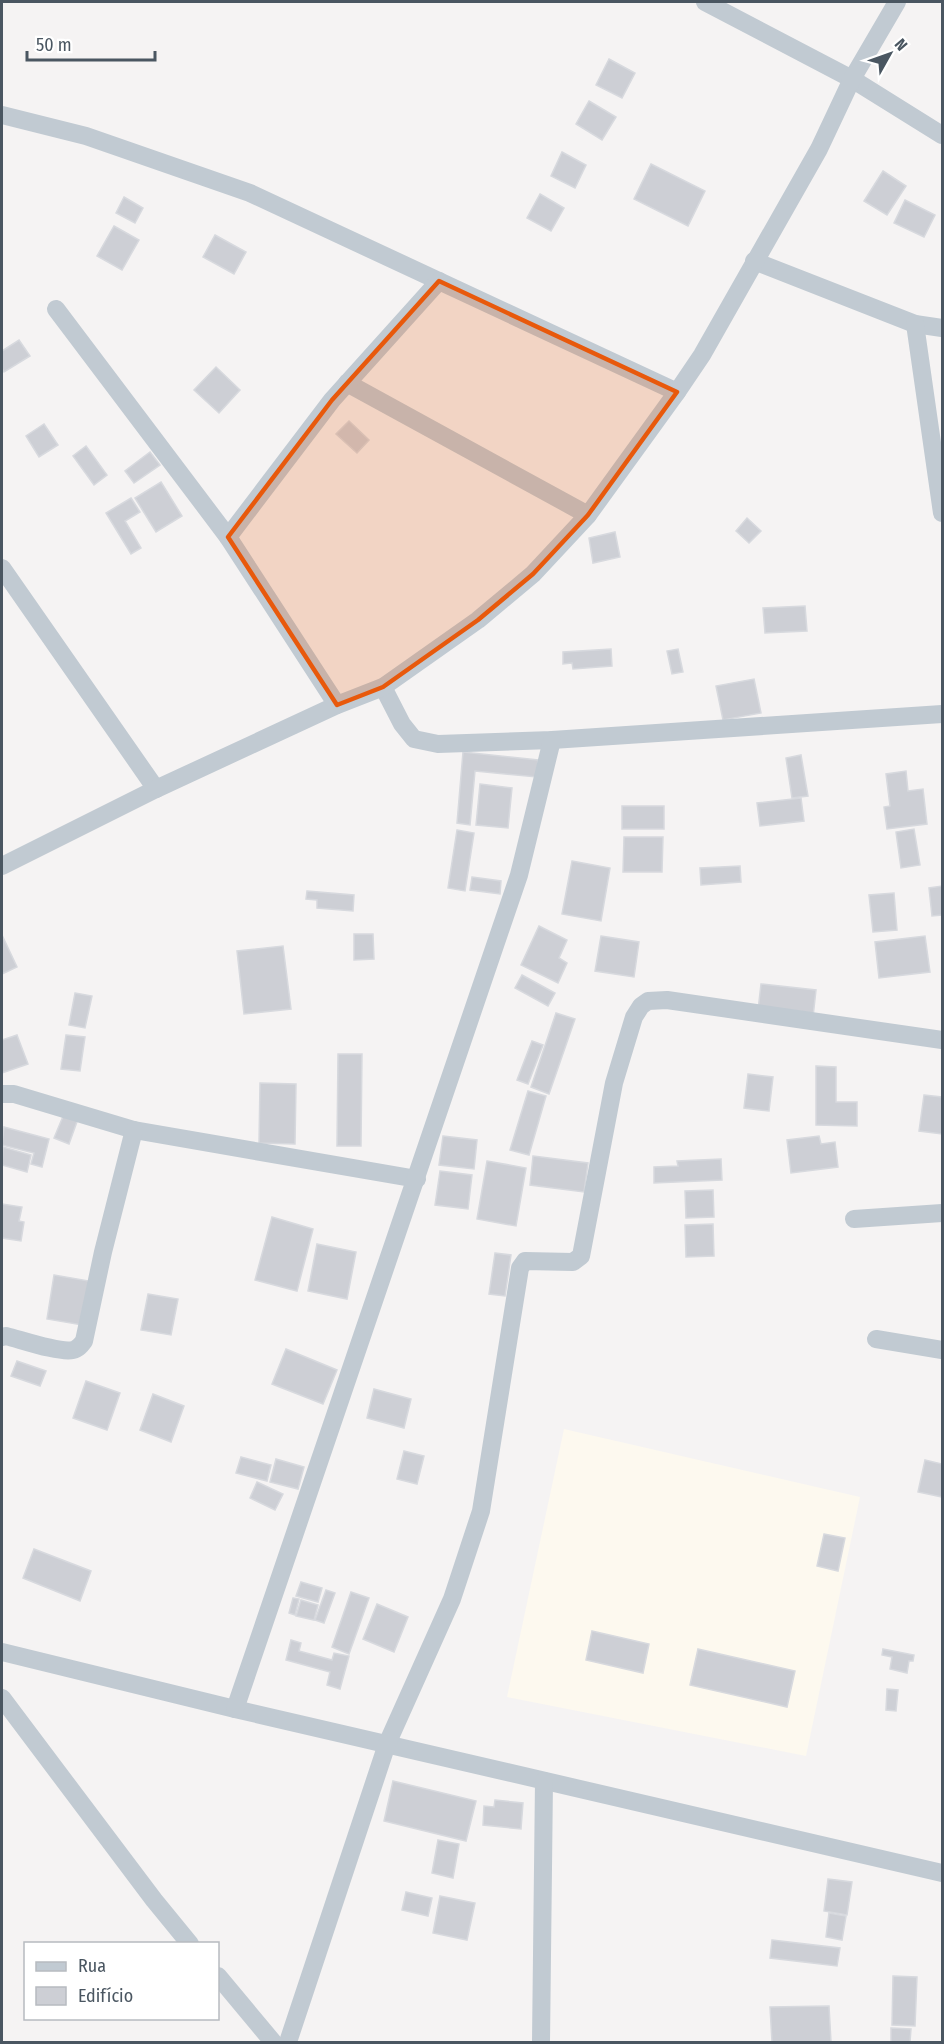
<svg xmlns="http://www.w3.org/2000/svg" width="944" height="2044" viewBox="0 0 944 2044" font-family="'Fira Sans Condensed',sans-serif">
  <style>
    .commercial { fill: #fdf9ef }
    .building { fill: #cdcfd5; stroke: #d7d9de; stroke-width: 1.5 }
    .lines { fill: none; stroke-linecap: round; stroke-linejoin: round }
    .minor { stroke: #c1cad2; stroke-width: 18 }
    .marked { fill: #e8590c; fill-opacity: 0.2; stroke: #e8590c; stroke-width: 4.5; stroke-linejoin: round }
  </style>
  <rect width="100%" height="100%" fill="#f5f3f3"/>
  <polygon class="commercial" points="564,1429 860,1497 806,1756 507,1697"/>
  <g class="building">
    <polygon points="609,59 635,73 622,98 596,85"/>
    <polygon points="589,101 616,117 602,140 576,124"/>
    <polygon points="562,152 586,165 575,188 551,176"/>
    <polygon points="651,164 705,191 688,226 634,199"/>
    <polygon points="883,171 906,186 887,215 864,201"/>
    <polygon points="540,194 564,208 551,231 527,218"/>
    <polygon points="124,197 143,208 135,223 116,213"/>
    <polygon points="905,200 935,215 924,237 894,223"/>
    <polygon points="114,226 139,240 122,270 97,256"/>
    <polygon points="215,235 246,252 234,274 203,257"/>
    <polygon points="19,340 30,356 4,372 2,368 2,351"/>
    <polygon points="216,367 240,390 219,413 194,390"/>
    <polygon points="349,421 369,440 357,453 336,434"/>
    <polygon points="44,424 58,445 39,457 26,436"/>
    <polygon points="86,446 107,475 94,485 73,456"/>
    <polygon points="150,452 160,465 134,483 125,471"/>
    <polygon points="161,482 182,516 156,532 135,498"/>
    <polygon points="131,498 140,512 125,521 141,548 131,554 106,513"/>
    <polygon points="747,518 761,531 749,543 736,531"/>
    <polygon points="615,532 620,557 593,563 589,538"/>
    <polygon points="805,606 807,631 765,633 763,608"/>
    <polygon points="611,649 612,666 573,669 572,663 563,664 563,652"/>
    <polygon points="678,649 683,672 672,674 667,651"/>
    <polygon points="754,679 761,713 723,720 716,686"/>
    <polygon points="463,752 538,760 537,777 475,771 470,825 457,823"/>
    <polygon points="801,755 808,796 792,798 786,758"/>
    <polygon points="906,771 908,791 923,789 927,824 887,829 884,807 890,806 886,774"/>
    <polygon points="480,784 512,788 508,828 476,825"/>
    <polygon points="801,798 804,821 760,826 757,803"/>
    <rect x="622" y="806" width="42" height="23"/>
    <polygon points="914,829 920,865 901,868 896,832"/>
    <polygon points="457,830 474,833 465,891 448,888"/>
    <polygon points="624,837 663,837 662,872 623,872"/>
    <polygon points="572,861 610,868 601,921 562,914"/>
    <polygon points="740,866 741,882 701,885 700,868"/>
    <polygon points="472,877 501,881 500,894 470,890"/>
    <polygon points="942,886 942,915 932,916 929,888"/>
    <polygon points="307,891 354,895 353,911 317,908 317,900 306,899"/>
    <polygon points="894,893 897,930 873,932 869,895"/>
    <polygon points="539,926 567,940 559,958 567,963 558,983 521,965"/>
    <polygon points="354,934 373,934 374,959 354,960"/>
    <polygon points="2,935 17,967 2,974"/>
    <polygon points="601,936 639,942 634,977 595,971"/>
    <polygon points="925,936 930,972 879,978 875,942"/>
    <polygon points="283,946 291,1009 244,1014 237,951"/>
    <polygon points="522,975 555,993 548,1006 515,988"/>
    <polygon points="761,984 816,990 812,1026 757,1019"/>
    <polygon points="75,993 92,996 85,1028 69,1025"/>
    <polygon points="556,1013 575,1019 549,1094 531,1087"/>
    <polygon points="17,1035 28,1064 2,1073 2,1040"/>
    <polygon points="66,1035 85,1037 80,1071 61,1069"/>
    <polygon points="532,1041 543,1045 528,1084 517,1080"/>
    <polygon points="338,1054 362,1054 361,1146 337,1146"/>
    <polygon points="816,1066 836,1067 836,1102 857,1102 857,1126 816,1125"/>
    <polygon points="748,1074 773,1077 769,1111 744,1108"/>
    <polygon points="260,1083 296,1084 295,1144 259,1143"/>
    <polygon points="528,1091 546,1096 529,1155 510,1150"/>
    <polygon points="924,1095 942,1097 942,1134 919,1131"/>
    <polygon points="64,1114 78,1119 69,1144 54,1138"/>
    <polygon points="4,1127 49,1139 42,1167 31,1164 34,1153 2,1145"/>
    <polygon points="443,1136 477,1140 474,1169 439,1165"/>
    <polygon points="819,1136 821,1144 835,1142 838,1167 791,1173 787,1140"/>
    <polygon points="3,1147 31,1155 27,1172 2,1165"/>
    <polygon points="533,1156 588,1163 584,1192 530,1185"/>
    <polygon points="721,1159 722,1180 654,1183 654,1167 678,1166 677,1161"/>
    <polygon points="487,1161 526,1168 516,1226 477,1219"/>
    <polygon points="440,1171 472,1175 468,1209 435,1205"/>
    <polygon points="713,1190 714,1217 686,1218 685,1191"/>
    <polygon points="2,1204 22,1207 19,1221 24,1222 21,1241 2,1238"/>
    <polygon points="272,1217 313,1229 297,1291 255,1280"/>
    <polygon points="713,1224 714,1256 686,1257 685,1225"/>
    <polygon points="317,1244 356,1252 347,1299 308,1291"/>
    <polygon points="495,1253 511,1255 505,1296 489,1294"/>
    <polygon points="54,1275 89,1281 82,1325 47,1319"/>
    <polygon points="148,1294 178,1299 171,1335 141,1330"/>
    <polygon points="286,1349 337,1370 323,1404 272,1384"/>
    <polygon points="17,1361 46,1371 40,1386 11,1376"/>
    <polygon points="86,1381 120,1393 107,1430 73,1418"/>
    <polygon points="374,1389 411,1399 404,1428 367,1418"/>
    <polygon points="153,1394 184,1406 171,1442 140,1430"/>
    <polygon points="404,1451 424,1456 417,1484 397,1479"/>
    <polygon points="241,1457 271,1465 267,1481 236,1473"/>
    <polygon points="276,1459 304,1467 298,1489 270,1482"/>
    <polygon points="925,1460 942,1464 942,1497 918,1492"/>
    <polygon points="257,1482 283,1494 275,1510 250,1498"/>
    <polygon points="824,1534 845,1538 838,1571 817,1566"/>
    <polygon points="34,1549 91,1571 80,1601 23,1578"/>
    <polygon points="301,1582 322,1588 318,1602 296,1596"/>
    <polygon points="326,1590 335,1593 324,1623 315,1620"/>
    <polygon points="351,1592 369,1598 349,1654 332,1647"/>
    <polygon points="293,1598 299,1599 295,1615 289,1613"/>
    <polygon points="301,1600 318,1605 314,1620 296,1616"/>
    <polygon points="377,1604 408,1617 394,1652 363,1639"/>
    <polygon points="592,1631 649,1644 643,1673 586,1660"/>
    <polygon points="291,1640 301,1643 299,1651 332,1660 334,1653 349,1656 340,1689 327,1685 330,1672 286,1660"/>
    <polygon points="698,1649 795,1671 787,1707 690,1685"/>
    <polygon points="883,1649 914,1655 913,1661 909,1661 907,1673 890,1669 892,1657 882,1655"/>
    <polygon points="887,1689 898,1690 896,1711 886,1710"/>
    <polygon points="393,1781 476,1801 466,1841 384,1821"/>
    <polygon points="495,1800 523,1803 521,1829 483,1825 484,1806 494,1807"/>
    <polygon points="438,1840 459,1844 453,1878 432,1873"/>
    <polygon points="828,1879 852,1882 847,1915 824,1911"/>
    <polygon points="406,1892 432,1898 428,1916 402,1910"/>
    <polygon points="440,1896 475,1903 467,1940 433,1933"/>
    <polygon points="829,1913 846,1916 842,1940 826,1937"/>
    <polygon points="772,1940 840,1948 837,1966 770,1958"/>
    <polygon points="893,1976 917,1977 915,2026 892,2025"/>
    <polygon points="829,2006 831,2042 772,2042 770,2007"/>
    <polygon points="891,2028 911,2029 910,2042 891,2042"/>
  </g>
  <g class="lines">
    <g class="minor">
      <polyline points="705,2 852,79 942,135"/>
      <polyline points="2,115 86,136 250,193 677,392"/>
      <polyline points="754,261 915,324 942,328"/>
      <polyline points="56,309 228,537 337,705"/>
      <polyline points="915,324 942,513"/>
      <polyline points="347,383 588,515"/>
      <polyline points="228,537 332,400 439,281"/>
      <polyline points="2,568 156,789"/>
      <polyline points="383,687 402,724 414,739 438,744 552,740 942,714"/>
      <polyline points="2,866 156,789 337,705 383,687 478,620 533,574 588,515 677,392 702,355 819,149 852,79 897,2"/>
      <polyline points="2,1094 14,1094 134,1130 417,1179"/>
      <polyline points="854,1219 942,1213"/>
      <path d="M2,1337l4,-1c16,4 53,17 67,14 5,-1 8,-5 11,-9l19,-89 31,-122"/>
      <polyline points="876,1339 942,1350"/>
      <polyline points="2,1652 235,1709 942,1873"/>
      <polyline points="2,1698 154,1900 190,1944"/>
      <polyline points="235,1709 519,875 552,740"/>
      <polyline points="218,1976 273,2042"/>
      <polyline points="288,2042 387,1744 452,1599 481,1511 520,1268 525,1261 573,1262 581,1256 614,1083 634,1017 641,1006 648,1001 667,1000 942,1040"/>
      <polyline points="541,2042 544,1781"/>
    </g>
  </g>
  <path class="marked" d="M439,281l238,111 -89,123 -55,59 -55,46 -95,67 -46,18 -109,-168 104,-137z"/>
  <rect width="944" height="2044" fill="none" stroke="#4a5661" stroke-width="6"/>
  <rect x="24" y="1942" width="195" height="78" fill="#ffffff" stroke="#b7bbc0" stroke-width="1.5"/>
  <rect x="36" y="1962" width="30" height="9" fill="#c1cad2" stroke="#b7bbc0" stroke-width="1.5"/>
  <text x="78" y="1972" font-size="18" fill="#4a5661">Rua</text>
  <rect x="36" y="1987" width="30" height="18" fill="#cdcfd5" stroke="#b7bbc0" stroke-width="1.5"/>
  <text x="78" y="2002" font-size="18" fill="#4a5661">Edifício</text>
  <g transform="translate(890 54) rotate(50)" stroke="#ffffff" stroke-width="4.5" paint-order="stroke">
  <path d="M0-4.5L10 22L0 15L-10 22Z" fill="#4a5661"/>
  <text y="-9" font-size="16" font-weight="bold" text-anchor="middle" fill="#4a5661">N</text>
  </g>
  <path d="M27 51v9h128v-9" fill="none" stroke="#4a5661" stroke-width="3"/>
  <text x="36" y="51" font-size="18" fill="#4a5661" stroke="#ffffff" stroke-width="4.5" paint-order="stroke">50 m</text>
</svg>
